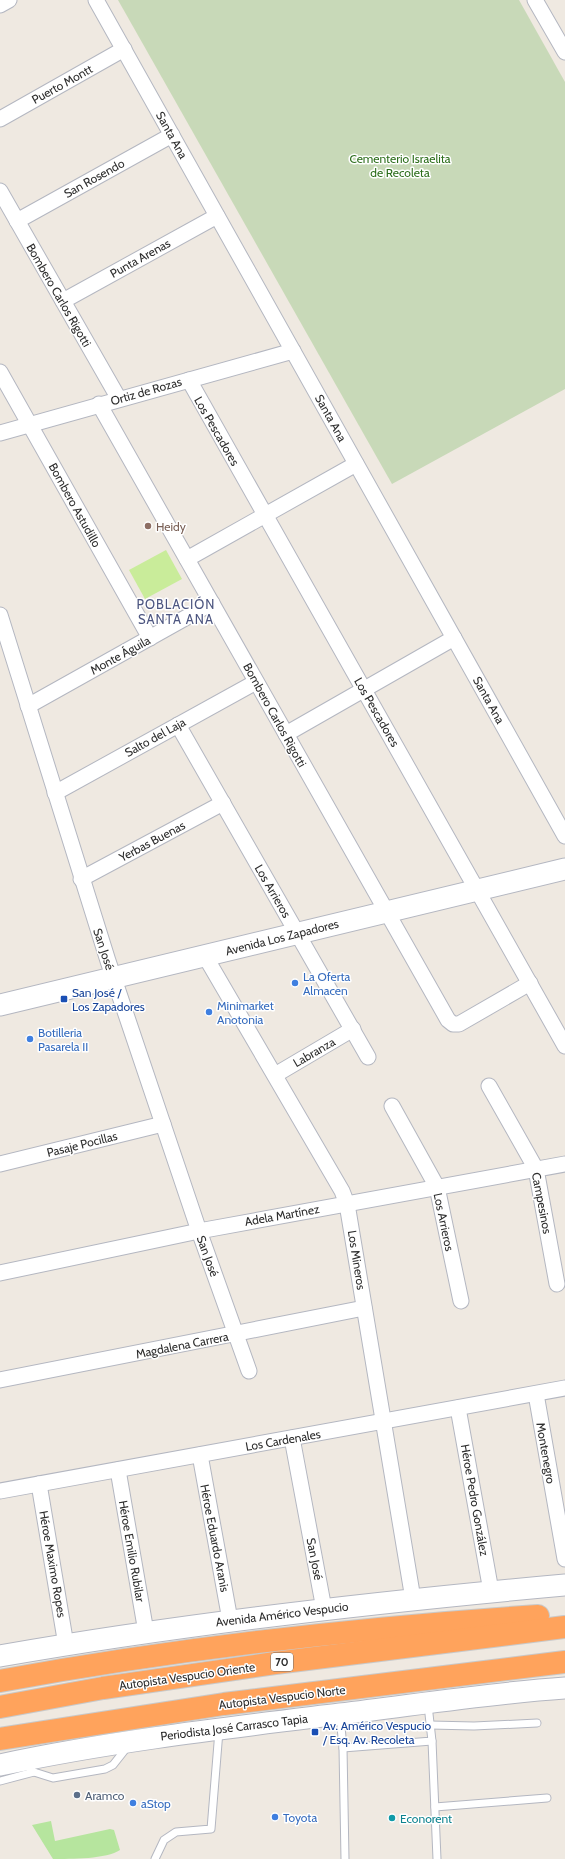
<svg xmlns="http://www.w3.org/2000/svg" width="565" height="1859" viewBox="0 0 565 1859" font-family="Cabin,sans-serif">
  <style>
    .green { fill: #b6e59e }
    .cemetery { fill: #c8d9b8 }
    .pitch { fill: #c9ec9a }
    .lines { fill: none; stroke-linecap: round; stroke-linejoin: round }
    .lane-casing { stroke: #b4b7c1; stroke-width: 9 }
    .street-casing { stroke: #b4b7c1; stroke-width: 17 }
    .secondary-casing { stroke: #b4b7c1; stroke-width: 23 }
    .highway-casing { stroke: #c9c9c9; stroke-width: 24 }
    .lane { stroke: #fff; stroke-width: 7 }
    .street { stroke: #fff; stroke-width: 15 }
    .secondary { stroke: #fff; stroke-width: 21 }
    .highway { stroke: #ffa35c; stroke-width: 22 }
    .education-dot { fill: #8d6e63; stroke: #fff; stroke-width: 1.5 }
    .shop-dot { fill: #3f7fe0; stroke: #fff; stroke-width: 1.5 }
    .transit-dot { fill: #1a4fb4; stroke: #fff; stroke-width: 1.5 }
    .service-dot { fill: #5c6f8a; stroke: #fff; stroke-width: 1.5 }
    .culture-dot { fill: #0f9aa8; stroke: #fff; stroke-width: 1.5 }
    .labels { text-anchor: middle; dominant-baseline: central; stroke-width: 3; stroke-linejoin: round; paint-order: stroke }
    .shield { fill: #fff; stroke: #6d6d6d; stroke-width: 1 }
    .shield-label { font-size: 11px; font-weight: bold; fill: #2e2e2e }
    .street-label { font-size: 12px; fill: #2e2e2e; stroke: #fff }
    .park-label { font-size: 12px; fill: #2c6e1b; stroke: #fff }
    .education-label { font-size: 12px; fill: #785e54; stroke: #fff; text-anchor: start }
    .shop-label { font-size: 12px; fill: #366cbe; stroke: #fff; text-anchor: start }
    .transit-label { font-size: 12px; fill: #164399; stroke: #fff; text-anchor: start }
    .service-label { font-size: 12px; fill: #4e5e75; stroke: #fff; text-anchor: start }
    .culture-label { font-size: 12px; fill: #0d838f; stroke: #fff; text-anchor: start }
    .neighbourhood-label { font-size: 13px; letter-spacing: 1px; fill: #4d5680; stroke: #fff }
  </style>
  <rect width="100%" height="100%" fill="#efe9e1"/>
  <path class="green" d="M51,1821l4,20 55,-12 4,1 6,20c-13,9 -49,9 -67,9l-21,-34z"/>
  <polygon class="cemetery" points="118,0 519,0 565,82 565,389 392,484"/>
  <polygon class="pitch" points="166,550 182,579 145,599 129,570"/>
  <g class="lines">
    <g class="lane-casing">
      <g id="lane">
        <polyline points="340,1716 343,1748 432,1741 428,1705"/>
        <polyline points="430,1725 474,1726 537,1723"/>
        <polyline points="432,1741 437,1859"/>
        <polyline points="343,1748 345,1859"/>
        <polyline points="25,1764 34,1772 53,1778 105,1769 113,1765 128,1746"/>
        <polyline points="0,1781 34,1772"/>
        <polyline points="435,1807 547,1798"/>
        <polyline points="155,1859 164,1840 176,1832 211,1829 219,1731"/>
      </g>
    </g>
    <g class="street-casing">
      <g id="street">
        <polyline points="96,0 565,836"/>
        <polyline points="535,0 565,52"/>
        <polyline points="0,5 9,0"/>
        <polyline points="0,119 124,49"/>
        <polyline points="0,191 119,399"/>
        <polyline points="17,221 172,135"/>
        <polyline points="63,301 217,216"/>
        <polyline points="0,372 150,638"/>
        <polyline points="189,380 565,1046"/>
        <polyline points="99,404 448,1020 453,1024 459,1024 530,983"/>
        <polyline points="0,433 293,351"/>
        <polyline points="187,559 356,464"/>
        <polyline points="0,615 108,961 199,1231 249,1371"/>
        <polyline points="28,706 212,603"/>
        <polyline points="178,725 368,1057"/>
        <polyline points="286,734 454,638"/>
        <polyline points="55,793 256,682"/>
        <polyline points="81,879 223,803"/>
        <polyline points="205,956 342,1191 347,1204 413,1599"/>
        <polyline points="275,1075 353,1029"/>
        <polyline points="489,1086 536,1169 557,1284"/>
        <polyline points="392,1106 437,1187 461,1301"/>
        <polyline points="0,1164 163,1124"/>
        <polyline points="0,1273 199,1231 565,1164"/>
        <polyline points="0,1380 364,1308"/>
        <polyline points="536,1394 565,1559"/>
        <polyline points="458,1408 491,1591"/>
        <polyline points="292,1438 324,1609"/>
        <polyline points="200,1455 230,1620"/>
        <polyline points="118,1470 146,1632"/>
        <polyline points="39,1484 66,1645"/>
        <polyline points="0,1491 565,1388"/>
      </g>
    </g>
    <g class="secondary-casing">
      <g id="secondary">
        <polyline points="0,1005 565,869"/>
        <path d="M0,1656c187,-33 376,-54 565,-71"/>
        <path d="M0,1765c112,-24 226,-37 340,-51 75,-9 150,-21 225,-26"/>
      </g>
    </g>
    <g class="highway-casing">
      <g id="highway">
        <path d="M0,1681c178,-33 358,-53 538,-65"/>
        <polyline points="0,1707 103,1688 275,1663 565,1627"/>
        <polyline points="0,1739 224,1704 565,1662"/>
      </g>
    </g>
    <use href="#lane" class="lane"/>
    <use href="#street" class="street"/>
    <use href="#secondary" class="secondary"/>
    <use href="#highway" class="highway"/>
  </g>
  <circle class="education-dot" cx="148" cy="526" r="4"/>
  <g class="shop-dot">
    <circle cx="295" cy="983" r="4"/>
    <circle cx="209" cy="1012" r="4"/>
    <circle cx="30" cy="1039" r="4"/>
    <circle cx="133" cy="1803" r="4"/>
    <circle cx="275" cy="1817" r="4"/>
  </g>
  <g class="transit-dot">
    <rect x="60" y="995" width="8" height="8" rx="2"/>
    <rect x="311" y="1728" width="8" height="8" rx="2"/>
  </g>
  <circle class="service-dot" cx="77" cy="1795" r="4"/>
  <circle class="culture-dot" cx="392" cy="1818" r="4"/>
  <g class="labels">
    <rect class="shield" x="271" y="1653" width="22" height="18" rx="3"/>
    <g class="shield-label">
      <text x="282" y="1662">70</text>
    </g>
    <g class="street-label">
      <text transform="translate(62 84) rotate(-29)">Puerto Montt</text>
      <text transform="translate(172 135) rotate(61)">Santa Ana</text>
      <text transform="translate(94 178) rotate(-29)">San Rosendo</text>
      <text transform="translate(140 258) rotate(-29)">Punta Arenas</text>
      <text transform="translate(59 295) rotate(60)">Bombero Carlos Rigotti</text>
      <text transform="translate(146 391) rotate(-16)">Ortiz de Rozas</text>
      <text transform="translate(331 418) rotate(61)">Santa Ana</text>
      <text transform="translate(217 431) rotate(60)">Los Pescadores</text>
      <text transform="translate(75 505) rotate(61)">Bombero Astudillo</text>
      <text transform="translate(120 655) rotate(-29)">Monte Águila</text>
      <text transform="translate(489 700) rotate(61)">Santa Ana</text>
      <text transform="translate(377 712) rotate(60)">Los Pescadores</text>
      <text transform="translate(275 715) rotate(61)">Bombero Carlos Rigotti</text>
      <text transform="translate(155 737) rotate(-29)">Salto del Laja</text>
      <text transform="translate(152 841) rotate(-28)">Yerbas Buenas</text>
      <text transform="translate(273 891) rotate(60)">Los Arrieros</text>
      <text transform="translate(282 937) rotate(-14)">Avenida Los Zapadores</text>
      <text transform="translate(104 949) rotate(72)">San José</text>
      <text transform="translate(314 1052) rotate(-30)">Labranza</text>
      <text transform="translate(82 1144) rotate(-14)">Pasaje Pocillas</text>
      <text transform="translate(542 1203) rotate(79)">Campesinos</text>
      <text transform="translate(282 1215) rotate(-10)">Adela Martínez</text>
      <text transform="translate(444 1222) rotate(78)">Los Arrieros</text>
      <text transform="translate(208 1256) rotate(70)">San José</text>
      <text transform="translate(357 1260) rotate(81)">Los Mineros</text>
      <text transform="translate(182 1345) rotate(-11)">Magdalena Carrera</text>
      <text transform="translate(283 1440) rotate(-10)">Los Cardenales</text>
      <text transform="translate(546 1453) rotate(80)">Montenegro</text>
      <text transform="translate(475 1500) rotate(80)">Héroe Pedro González</text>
      <text transform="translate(215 1538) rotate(79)">Héroe Eduardo Aranis</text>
      <text transform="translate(132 1551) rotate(80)">Héroe Emilio Rubilar</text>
      <text transform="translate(315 1559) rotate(79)">San José</text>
      <text transform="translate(53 1564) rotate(80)">Héroe Maximo Ropes</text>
      <text transform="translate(282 1614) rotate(-7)">Avenida Américo Vespucio</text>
      <text transform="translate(187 1676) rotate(-8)">Autopista Vespucio Oriente</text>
      <text transform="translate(282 1697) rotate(-7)">Autopista Vespucio Norte</text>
      <text transform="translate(234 1727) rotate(-7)">Periodista José Carrasco Tapia</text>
    </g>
    <g class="park-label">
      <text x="400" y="158">Cementerio Israelita<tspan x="400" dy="14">de Recoleta</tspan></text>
    </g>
    <g class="education-label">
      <text x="156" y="526">Heidy</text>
    </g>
    <g class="shop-label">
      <text x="303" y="976">La Oferta<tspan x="303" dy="14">Almacen</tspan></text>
      <text x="217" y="1005">Minimarket<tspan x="217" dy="14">Anotonia</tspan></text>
      <text x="38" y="1032">Botilleria<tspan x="38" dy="14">Pasarela II</tspan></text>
      <text x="141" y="1803">aStop</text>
      <text x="283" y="1817">Toyota</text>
    </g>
    <g class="transit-label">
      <text x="72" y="992">San José /<tspan x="72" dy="14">Los Zapadores</tspan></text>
      <text x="323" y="1725">Av. Américo Vespucio<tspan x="323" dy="14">/ Esq. Av. Recoleta</tspan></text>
    </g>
    <g class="service-label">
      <text x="85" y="1795">Aramco</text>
    </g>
    <g class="culture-label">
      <text x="400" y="1818">Econorent</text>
    </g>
    <g class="neighbourhood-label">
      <text x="176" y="604">POBLACIÓN<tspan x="176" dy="15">SANTA ANA</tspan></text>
    </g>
  </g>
</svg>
